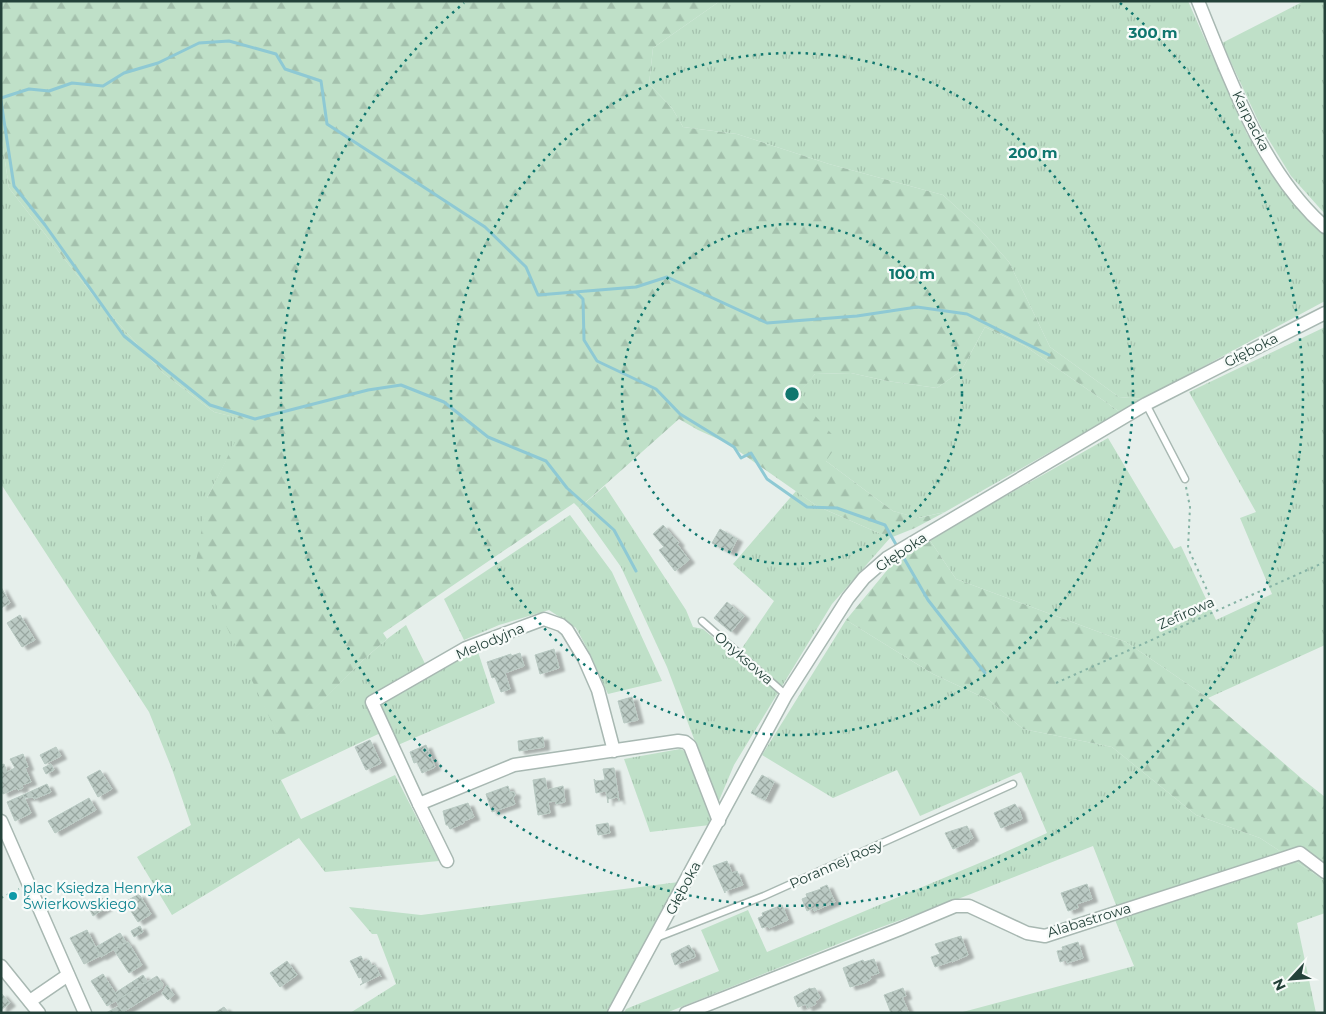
<svg xmlns="http://www.w3.org/2000/svg" width="1326" height="1014" viewBox="0 0 1326 1014" font-family="Montserrat,sans-serif">
  <style>
    .grass { fill: url(#grass-tufts) }
    .forest { fill: url(#forest-firs) }
    .lines { fill: none; stroke-linecap: round; stroke-linejoin: round }
    .stream { stroke: #8ec9d4; stroke-width: 3 }
    .building { fill: url(#building-cross-hatch); stroke: #b8c9c2; filter: url(#shadow) }
    .service-casing { stroke: #a8b8b2; stroke-width: 9 }
    .minor-casing { stroke: #a8b8b2; stroke-width: 15 }
    .path { stroke: #86b3a5; stroke-width: 2; stroke-dasharray: 2.5 4; stroke-linecap: butt }
    .service { stroke: #fff; stroke-width: 6 }
    .minor { stroke: #fff; stroke-width: 12 }
    .ring { fill: none; stroke: #0f766e; stroke-width: 2.5; stroke-dasharray: 2.5 5 }
    .culture-dot { fill: #0f9aa8; stroke: #f7fbf9; stroke-width: 2 }
    .labels { text-anchor: middle; dominant-baseline: central; stroke-width: 4.5; stroke-linejoin: round; paint-order: stroke }
    .street-label { font-size: 14px; fill: #24423a; stroke: #f7fbf9 }
    .culture-label { font-size: 14px; fill: #0d838f; stroke: #f7fbf9; text-anchor: start }
    .centre { fill: #0f766e; stroke: #f7fbf9; stroke-width: 2.5 }
    .ring-label { font-size: 15px; text-anchor: middle; font-weight: bold; fill: #0f766e; stroke: #f7fbf9; stroke-width: 4.5; stroke-linejoin: round; paint-order: stroke }
  </style>
  <defs>
    <pattern id="grass-tufts" width="24" height="20" patternUnits="userSpaceOnUse" patternTransform="scale(1.25)"><rect width="24" height="20" fill="#bfe0c8"/><path d="M3 7l-1-3M5 7V3M7 7l1-3M15 17l-1-3M17 17v-4M19 17l1-3" fill="none" stroke="#a4c1ad"/></pattern>
    <pattern id="forest-firs" width="22" height="20" patternUnits="userSpaceOnUse" patternTransform="scale(1.25)"><rect width="22" height="20" fill="#bfe0c8"/><path d="M5 1l3.5 6h-7zM16 11l3.5 6h-7z" fill="#a4c1ad"/></pattern>
    <pattern id="building-cross-hatch" width="8" height="8" patternUnits="userSpaceOnUse" patternTransform="scale(1.25)"><rect width="8" height="8" fill="#bbcac4"/><path d="M0 0l8 8M0 8l8-8" fill="none" stroke="#98a6a0"/></pattern>
    <filter id="shadow"><feDropShadow dx="5.5" dy="3" stdDeviation="1" flood-color="#0004"/></filter>
  </defs>
  <rect width="100%" height="100%" fill="#e6efeb"/>
  <g class="grass">
    <polygon points="720,1 1188,1 1247,134 1303,211 1325,233 1325,301 1143,399 1119,397 1050,347 1009,262 977,226 943,195 829,164 737,134 683,127 672,108 649,84 653,48"/>
    <polygon points="1304,1 1325,1 1325,214 1291,176 1261,127 1222,43"/>
    <polygon points="1,134 9,188 92,294 163,373 214,412 247,420 207,498 243,659 281,741 362,661 387,639 406,625 431,676 477,649 495,703 398,745 391,728 281,780 301,819 395,775 439,861 325,872 299,838 172,915 137,857 191,825 172,769 149,712 1,484"/>
    <polygon points="985,327 1025,346 1120,412 945,512 918,518 893,511 826,461 796,396 815,374 851,373 887,381 937,388 961,371"/>
    <polygon points="1325,327 1325,645 1208,698 1126,642 956,579 929,539 1108,438 1174,549 1181,546 1216,620 1272,594 1240,518 1256,512 1189,392"/>
    <polygon points="605,486 686,610 693,627 703,629 736,657 774,601 733,564 796,491 817,506 890,538 832,604 734,765 718,803 667,667 621,567 579,508"/>
    <polygon points="570,515 612,572 662,681 608,694 589,652 576,628 549,610 499,625 464,640 444,599"/>
    <polygon points="846,620 933,674 989,700 1023,729 1112,747 1196,815 1260,838 1325,881 1325,913 1297,923 1316,1013 959,1013 1134,966 1115,920 1116,905 1093,846 958,899 868,932 666,1013 624,1013 626,1009 719,971 701,930 748,910 767,952 1001,854 1047,833 1021,772 920,816 897,770 833,798 762,755"/>
    <polygon points="680,749 687,752 711,821 710,825 650,832 624,759"/>
    <polygon points="679,882 606,1013 350,1013 396,984 377,934 372,934 349,907 421,915"/>
  </g>
  <g class="forest">
    <polygon points="1,1 720,1 653,48 649,84 672,108 683,127 737,134 829,164 943,195 977,226 1009,262 1050,347 1119,397 1143,399 1120,412 1025,346 985,327 961,371 937,388 887,381 851,373 815,374 797,396 839,442 826,461 893,511 919,518 945,512 915,528 890,538 817,506 727,443 698,430 679,419 579,508 574,503 383,633 387,639 362,661 281,742 196,562 207,498 246,420 214,412 163,373 92,294 9,188 1,134"/>
    <polygon points="929,539 956,579 1126,642 1208,698 1301,778 1325,797 1325,881 1260,838 1196,815 1112,747 1023,729 989,700 933,674 846,620 898,557"/>
  </g>
  <g class="lines">
    <g class="stream">
      <polyline points="1,98 29,89 49,91 72,83 103,86 124,73 158,63 199,43 229,41 276,54 285,69 321,81 327,124 485,227 526,267 538,295 636,287 667,277 767,323 857,316 917,307 967,314 1049,355"/>
      <polyline points="1,101 14,186 45,225 124,336 210,405 255,419 368,390 401,385 444,402 488,437 546,461 567,488 614,530 636,571"/>
      <polyline points="577,293 583,299 584,340 597,361 656,389 680,414 734,447 741,458 751,453 767,479 807,507 837,508 885,525 898,548"/>
      <polyline points="901,553 928,600 985,673"/>
    </g>
  </g>
  <g class="building">
    <polygon points="663,525 679,543 677,544 689,560 675,571 659,550 664,547 653,534"/>
    <polygon points="720,529 737,539 730,553 712,543"/>
    <polygon points="1,587 10,603 1,608"/>
    <polygon points="727,602 744,616 731,632 714,618"/>
    <polygon points="20,615 35,640 22,647 7,623"/>
    <polygon points="554,649 559,668 540,674 535,655"/>
    <polygon points="520,653 524,666 505,673 510,689 501,692 495,677 492,678 487,662 511,654 511,656"/>
    <polygon points="632,697 638,720 624,723 618,701"/>
    <polygon points="543,737 544,747 519,751 518,741"/>
    <polygon points="370,740 381,763 366,770 355,747"/>
    <polygon points="426,745 435,767 422,773 417,762 414,763 410,752"/>
    <polygon points="56,747 61,756 45,764 40,755"/>
    <polygon points="23,754 28,767 25,768 31,782 22,785 23,788 18,790 17,788 3,794 1,789 1,765 4,764 7,772 15,768 10,759"/>
    <polygon points="51,764 54,770 46,774 43,768"/>
    <polygon points="614,768 619,801 618,797 608,799 608,803 606,791 596,793 594,779 596,781 605,780 603,769"/>
    <polygon points="100,770 112,789 98,797 87,777"/>
    <polygon points="762,775 774,782 765,800 751,793"/>
    <polygon points="545,778 547,790 563,786 565,802 556,804 556,801 548,802 550,813 538,815 533,780"/>
    <polygon points="47,784 51,792 34,799 33,797 24,798 23,795"/>
    <polygon points="508,786 510,792 514,792 515,795 513,798 515,804 492,812 486,794"/>
    <polygon points="23,795 31,813 15,821 7,802"/>
    <polygon points="89,798 96,810 55,833 48,821"/>
    <polygon points="468,803 474,817 464,821 464,823 450,829 448,825 446,825 443,811"/>
    <polygon points="1015,804 1018,809 1019,809 1022,819 1001,828 994,813"/>
    <polygon points="608,823 610,833 598,835 596,825"/>
    <polygon points="967,826 973,838 969,840 969,842 953,849 945,833"/>
    <polygon points="727,861 732,873 737,871 743,885 725,891 725,893 713,866"/>
    <polygon points="1087,884 1092,899 1077,904 1078,908 1068,911 1061,893"/>
    <polygon points="827,885 835,902 814,911 813,908 807,911 802,899 807,897 806,894 821,889 820,888"/>
    <polygon points="139,894 151,914 138,922 125,902"/>
    <polygon points="102,898 107,907 93,916 88,906"/>
    <polygon points="782,905 788,920 769,928 768,926 762,928 758,918 763,916 762,913"/>
    <polygon points="140,926 143,932 134,937 131,931"/>
    <polygon points="87,930 100,956 84,964 70,938"/>
    <polygon points="120,933 126,942 101,957 96,947"/>
    <polygon points="961,936 968,955 952,962 952,961 935,967 931,957 940,954 935,944"/>
    <polygon points="128,942 142,965 129,973 114,950"/>
    <polygon points="1078,942 1083,958 1067,963 1066,960 1060,962 1057,951 1063,950 1062,947"/>
    <polygon points="689,945 692,950 694,951 695,957 675,965 671,954"/>
    <polygon points="361,956 364,962 369,960 372,966 375,965 381,977 380,975 360,985 363,983 361,977 359,978 350,961"/>
    <polygon points="874,959 879,973 870,976 871,979 864,983 850,987 843,968 863,960 864,962"/>
    <polygon points="287,961 297,975 280,987 270,973"/>
    <polygon points="103,974 119,999 107,1006 91,981"/>
    <polygon points="143,975 147,981 119,999 115,993"/>
    <polygon points="157,976 163,984 162,988 123,1012 116,1001"/>
    <polygon points="167,985 174,995 168,1000 162,993"/>
    <polygon points="810,988 810,989 815,988 820,997 819,999 815,1001 816,1004 807,1008 806,1004 798,1007 794,997"/>
    <polygon points="903,988 906,996 902,997 909,1013 891,1013 884,995"/>
    <polygon points="1,993 10,1003 1,1010"/>
    <polygon points="119,1006 123,1013 106,1013"/>
    <polygon points="224,1007 229,1013 216,1012"/>
  </g>
  <g class="lines">
    <g class="service-casing">
      <g id="service">
        <polyline points="1146,404 1185,479"/>
        <polyline points="702,621 786,695"/>
        <polyline points="656,938 764,896 1013,784"/>
      </g>
    </g>
    <g class="minor-casing">
      <g id="minor">
        <path d="M1198,1c31,76 64,171 127,226"/>
        <polyline points="614,751 598,690 584,658 567,630 561,625 544,619 466,648 372,702 419,804 514,765 678,741 685,742 690,746 719,821"/>
        <polyline points="419,804 447,861"/>
        <polyline points="1,821 85,1013"/>
        <polyline points="1,966 39,1013"/>
        <polyline points="30,1001 68,975"/>
        <polyline points="614,1013 786,695 848,598 864,578 887,558 1146,404 1325,313"/>
        <polyline points="686,1013 900,929 955,906 969,906 1027,933 1045,936 1300,853 1325,872"/>
      </g>
    </g>
    <g class="path">
      <polyline points="1186,487 1190,507 1188,548 1216,610"/>
      <polyline points="1056,683 1325,562"/>
      <polyline points="1,898 19,889"/>
    </g>
    <use href="#service" class="service"/>
    <use href="#minor" class="minor"/>
  </g>
  <g class="ring">
    <circle cx="792" cy="394" r="170"/>
    <circle cx="792" cy="394" r="341"/>
    <path d="M1120 3A511 511 0 1 1 464 3"/>
  </g>
  <circle class="culture-dot" cx="13" cy="896" r="5"/>
  <g class="labels">
    <g class="street-label">
      <text transform="translate(1251 121) rotate(63)">Karpacka</text>
      <text transform="translate(1251 350) rotate(-27)">Głęboka</text>
      <text transform="translate(901 552) rotate(-34)">Głęboka</text>
      <text transform="translate(1186 613) rotate(-24)">Zefirowa</text>
      <text transform="translate(490 641) rotate(-23)">Melodyjna</text>
      <text transform="translate(744 658) rotate(41)">Onyksowa</text>
      <text transform="translate(836 864) rotate(-24)">Porannej Rosy</text>
      <text transform="translate(683 888) rotate(-62)">Głęboka</text>
      <text transform="translate(1089 920) rotate(-17)">Alabastrowa</text>
    </g>
    <g class="culture-label">
      <text x="23" y="888">plac Księdza Henryka<tspan x="23" dy="16">Świerkowskiego</tspan></text>
    </g>
  </g>
  <circle cx="792" cy="394" r="8" class="centre"/>
  <g class="ring-label">
    <text x="1153" y="38">300 m</text>
    <text x="1033" y="158">200 m</text>
    <text x="912" y="279">100 m</text>
  </g>
  <rect width="1326" height="1014" fill="none" stroke="#24423a" stroke-width="5"/>
  <g transform="translate(1291 979) rotate(244)" stroke="#f7fbf9" stroke-width="4" paint-order="stroke">
  <path d="M0-4L9 19L0 12L-9 19Z" fill="#24423a"/>
  <text y="-8" font-size="14" font-weight="bold" text-anchor="middle" fill="#24423a">N</text>
  </g>
</svg>
